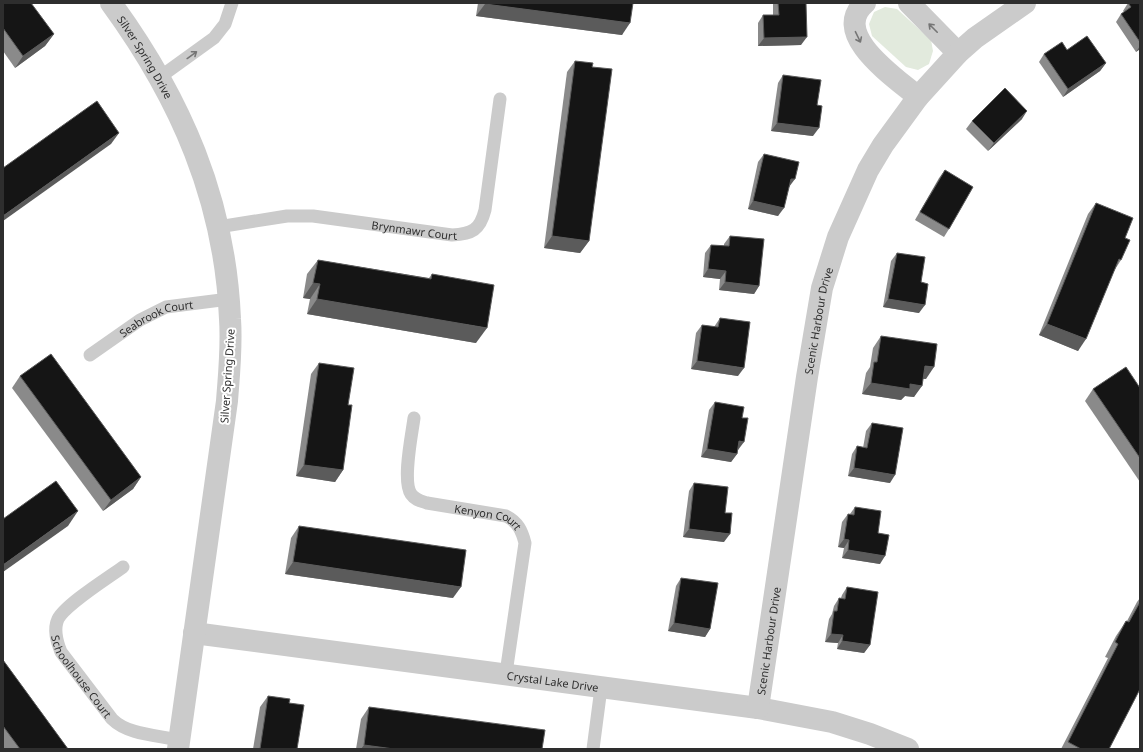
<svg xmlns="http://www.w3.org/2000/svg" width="1143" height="752" viewBox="0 0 1143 752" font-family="'Noto Sans',sans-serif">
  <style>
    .green { fill: #e2eadd }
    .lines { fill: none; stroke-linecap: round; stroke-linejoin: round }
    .service { stroke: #cbcbcb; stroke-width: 13 }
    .minor { stroke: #cbcbcb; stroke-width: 22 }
    .tertiary { stroke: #cbcbcb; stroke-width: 22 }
    .wall { fill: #8a8a8a }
    .shaded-wall { fill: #5b5b5b }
    .building { fill: #151515; stroke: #5b5b5b }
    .oneway { stroke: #757575 }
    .labels { text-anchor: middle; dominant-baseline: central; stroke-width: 4; stroke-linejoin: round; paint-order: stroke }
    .street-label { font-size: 11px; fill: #2e2e2e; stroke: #fff }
  </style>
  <rect width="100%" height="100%" fill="#fff"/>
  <polygon class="green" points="885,7 897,9 931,40 933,51 929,64 918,70 906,67 872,36 869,24 874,12"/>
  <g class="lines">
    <g class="service">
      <polyline points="160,77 214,38 225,24 232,3"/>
      <path id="s1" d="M218,227l69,-11h26l139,19c20,-1 28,-5 33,-25l15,-111"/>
      <path id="s2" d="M90,355l50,-35 26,-13 63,-8"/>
      <path id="s3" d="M414,418c-2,16 -12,63 -3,76 4,6 10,7 16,9l79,13c12,6 16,15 19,27l-19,130"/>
      <path id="s4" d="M123,567c-15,11 -57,37 -65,52 -5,11 -1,23 3,33l51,67c16,16 45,16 67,21"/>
      <polyline points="593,749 601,688"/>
    </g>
    <g class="minor">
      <path d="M865,3c-36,31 31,75 53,94"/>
      <polyline points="909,3 958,53"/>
      <path id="s5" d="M194,633l564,75 74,14 38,12 38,15"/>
      <path id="s6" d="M758,708l49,-331 15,-89 16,-51 30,-67 15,-25 35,-48 40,-44 17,-15 50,-35"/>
    </g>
    <path class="tertiary" id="s7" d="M111,3c70,96 114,197 119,316 2,28 -1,55 -3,82l-49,348"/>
  </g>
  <g class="wall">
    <polygon points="3,3 54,34 45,46 15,68 3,51"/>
    <polygon points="478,3 633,3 622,35 476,16"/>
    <polygon points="773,3 806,3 801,45 758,46 758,23 763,15 773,15"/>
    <polygon points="1128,3 1140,3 1140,49 1136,52 1116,22 1121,14 1124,12 1123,11"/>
    <polygon points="1067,50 1106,63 1100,71 1063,97 1039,62 1044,54"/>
    <polygon points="575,61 592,67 589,241 580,253 544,248 567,72"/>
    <polygon points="783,75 813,136 771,131 778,83"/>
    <polygon points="1022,119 988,151 966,129 972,121"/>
    <polygon points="764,154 789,187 778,216 748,209 758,162"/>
    <polygon points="945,170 949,229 944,237 915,220 939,178"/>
    <polygon points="1096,203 1125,238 1121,260 1114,271 1078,351 1039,335 1088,214"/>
    <polygon points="730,236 759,286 754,294 719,290 720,279 703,277 705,253 711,245 724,246 724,244"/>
    <polygon points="897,253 921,282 919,313 883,307 891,261"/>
    <polygon points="318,260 429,278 432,274 476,343 307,314 310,299 303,298 307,274"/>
    <polygon points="720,318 738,376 691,369 696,333 702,325 714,327"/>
    <polygon points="881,336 926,379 923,379 914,397 905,396 901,400 862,394 866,373 870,367 873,348"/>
    <polygon points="319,363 348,405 343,470 335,482 296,476 311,374"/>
    <polygon points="20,376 141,477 133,489 103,511 12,388"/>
    <polygon points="1140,388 1140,482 1085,401 1093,389"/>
    <polygon points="715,402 742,418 738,450 738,449 737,454 731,462 701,457 709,410"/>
    <polygon points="872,423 890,483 848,476 852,454 857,446 863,448 866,431"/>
    <polygon points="694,483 724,542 683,537 689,491"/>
    <polygon points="855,507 878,533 880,564 842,558 844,548 838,547 842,522 848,514 850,514"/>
    <polygon points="299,526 453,598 285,574 291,538"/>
    <polygon points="681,578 710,629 705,637 668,631 676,586"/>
    <polygon points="847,587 870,645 864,653 837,649 838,643 825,642 829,619 832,614 834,606 839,598 841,598 842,595"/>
    <polygon points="1140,598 1140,689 1109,749 1061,749 1108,658 1105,657 1116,636 1126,621 1127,621 1137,602"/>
    <polygon points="3,660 68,749 3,749"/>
    <polygon points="268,696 289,703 297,749 253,749 260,707"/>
    <polygon points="369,707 542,749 356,749 361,719"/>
  </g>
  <g class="shaded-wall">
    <polygon points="485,4 630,23 622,35 476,16"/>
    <polygon points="54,34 45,46 15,68 23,56"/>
    <polygon points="807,37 801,45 758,46 764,38"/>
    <polygon points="1140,46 1140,49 1136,52"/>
    <polygon points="1106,63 1100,71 1063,97 1068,89"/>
    <polygon points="1027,111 1022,119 988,151 994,143"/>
    <polygon points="777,123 819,128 813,136 771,131"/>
    <polygon points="119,133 111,144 3,221 3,216"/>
    <polygon points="791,179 795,179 789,187 785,187"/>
    <polygon points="753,201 784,208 778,216 748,209"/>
    <polygon points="552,236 589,241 580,253 544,248"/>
    <polygon points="708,269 726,271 720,279 703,277"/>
    <polygon points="725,282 759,286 754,294 719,290"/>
    <polygon points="313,283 320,284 310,299 303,298"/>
    <polygon points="317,299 487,328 476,343 307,314"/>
    <polygon points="888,299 925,305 919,313 883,307"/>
    <polygon points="1047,324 1086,339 1078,351 1039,335"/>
    <polygon points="697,361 744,368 738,376 691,369"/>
    <polygon points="925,366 934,367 926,379 917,378"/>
    <polygon points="871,383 910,384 922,386 914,397 905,396 901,400 862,394"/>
    <polygon points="739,441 744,442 738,450 734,449"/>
    <polygon points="707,449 737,454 731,462 701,457"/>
    <polygon points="304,465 343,470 335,482 296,476"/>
    <polygon points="854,468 895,475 890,483 848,476"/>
    <polygon points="141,477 133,489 103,511 111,500"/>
    <polygon points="78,511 68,526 3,572 3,565"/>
    <polygon points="689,529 730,534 724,542 683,537"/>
    <polygon points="844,539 849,540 844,548 838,547"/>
    <polygon points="848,550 885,556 880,564 842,558"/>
    <polygon points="293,562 461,587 453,598 285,574"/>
    <polygon points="674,623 710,629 705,637 668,631"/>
    <polygon points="831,634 843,635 838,643 825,642"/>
    <polygon points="842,641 870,645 864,653 837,649"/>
    <polygon points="364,745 394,749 361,749"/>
  </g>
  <g class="building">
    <polygon points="3,3 31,3 54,34 23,56 3,28"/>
    <polygon points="485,3 633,3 630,23 485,4"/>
    <polygon points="778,3 806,3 807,37 764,38 763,15 779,15"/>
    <polygon points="1128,3 1140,3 1140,42 1121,14 1131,7"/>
    <polygon points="1087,36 1106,63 1068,89 1044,54 1062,42 1067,50"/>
    <polygon points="575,61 593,63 592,67 612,69 589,241 552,236"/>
    <polygon points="783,75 821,80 817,105 822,106 819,128 777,123"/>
    <polygon points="1005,88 1027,111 994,143 972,121"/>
    <polygon points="97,101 119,133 3,216 3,168"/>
    <polygon points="764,154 799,162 795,179 791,179 784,208 753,201"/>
    <polygon points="945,170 973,187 949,229 920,212"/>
    <polygon points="1096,203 1133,218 1125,238 1130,240 1121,260 1119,259 1086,339 1047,324"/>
    <polygon points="730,236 764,239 759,286 725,282 726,271 708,269 711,245 729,246"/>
    <polygon points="897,253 925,257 921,282 928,284 925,305 888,299"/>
    <polygon points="318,260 431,279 432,274 494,285 487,328 317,299 320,284 313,283"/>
    <polygon points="720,318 750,322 744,368 697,361 702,325 718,327"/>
    <polygon points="881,336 937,344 934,367 925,366 922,386 910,384 910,389 871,383 874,362 877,362"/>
    <polygon points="51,354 141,477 111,500 20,376"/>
    <polygon points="319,363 354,368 348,405 352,405 343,470 304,465"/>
    <polygon points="1126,367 1140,388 1140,458 1093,389"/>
    <polygon points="715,402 744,407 742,418 748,418 744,442 739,441 737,454 707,449"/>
    <polygon points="872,423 903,428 895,475 854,468 857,446 867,448"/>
    <polygon points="56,481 78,511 3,565 3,519"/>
    <polygon points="694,483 728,487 725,513 732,513 730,534 689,529"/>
    <polygon points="855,507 881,511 878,533 889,535 885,556 848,550 849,540 844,539 848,514 854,515"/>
    <polygon points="299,526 466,550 461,587 293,562"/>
    <polygon points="681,578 718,583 710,629 674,623"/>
    <polygon points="847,587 878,592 870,645 842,641 843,635 831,634 834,611 837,611 839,598 845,599"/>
    <polygon points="1140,602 1140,689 1109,749 1081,749 1068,742 1118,644 1115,642 1126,621 1129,622"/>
    <polygon points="3,660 68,749 20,749 3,726"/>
    <polygon points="268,696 290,699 289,703 304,705 297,749 260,749"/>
    <polygon points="369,707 545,730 542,749 394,749 364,745"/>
  </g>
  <defs><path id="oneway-shaft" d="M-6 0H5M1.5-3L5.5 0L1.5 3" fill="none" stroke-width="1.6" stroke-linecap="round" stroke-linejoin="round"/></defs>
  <g class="oneway">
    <use href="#oneway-shaft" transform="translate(933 28) rotate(-135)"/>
    <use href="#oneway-shaft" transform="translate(858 37) rotate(64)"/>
    <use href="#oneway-shaft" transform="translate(192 55) rotate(-36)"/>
  </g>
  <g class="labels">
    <g class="street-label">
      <text stroke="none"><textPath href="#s7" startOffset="64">Silver Spring Drive</textPath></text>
      <text stroke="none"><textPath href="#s1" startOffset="198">Brynmawr Court</textPath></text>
      <text stroke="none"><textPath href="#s2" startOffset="77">Seabrook Court</textPath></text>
      <text stroke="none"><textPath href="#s6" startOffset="392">Scenic Harbour Drive</textPath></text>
      <text transform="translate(227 376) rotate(-86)">Silver Spring Drive</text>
      <text stroke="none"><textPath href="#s3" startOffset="159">Kenyon Court</textPath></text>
      <text stroke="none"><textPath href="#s6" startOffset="68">Scenic Harbour Drive</textPath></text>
      <text stroke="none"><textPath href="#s4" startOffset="149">Schoolhouse Court</textPath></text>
      <text stroke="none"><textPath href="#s5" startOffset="362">Crystal Lake Drive</textPath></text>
    </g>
  </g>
  <rect width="1143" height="752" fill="none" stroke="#2e2e2e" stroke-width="8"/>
</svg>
